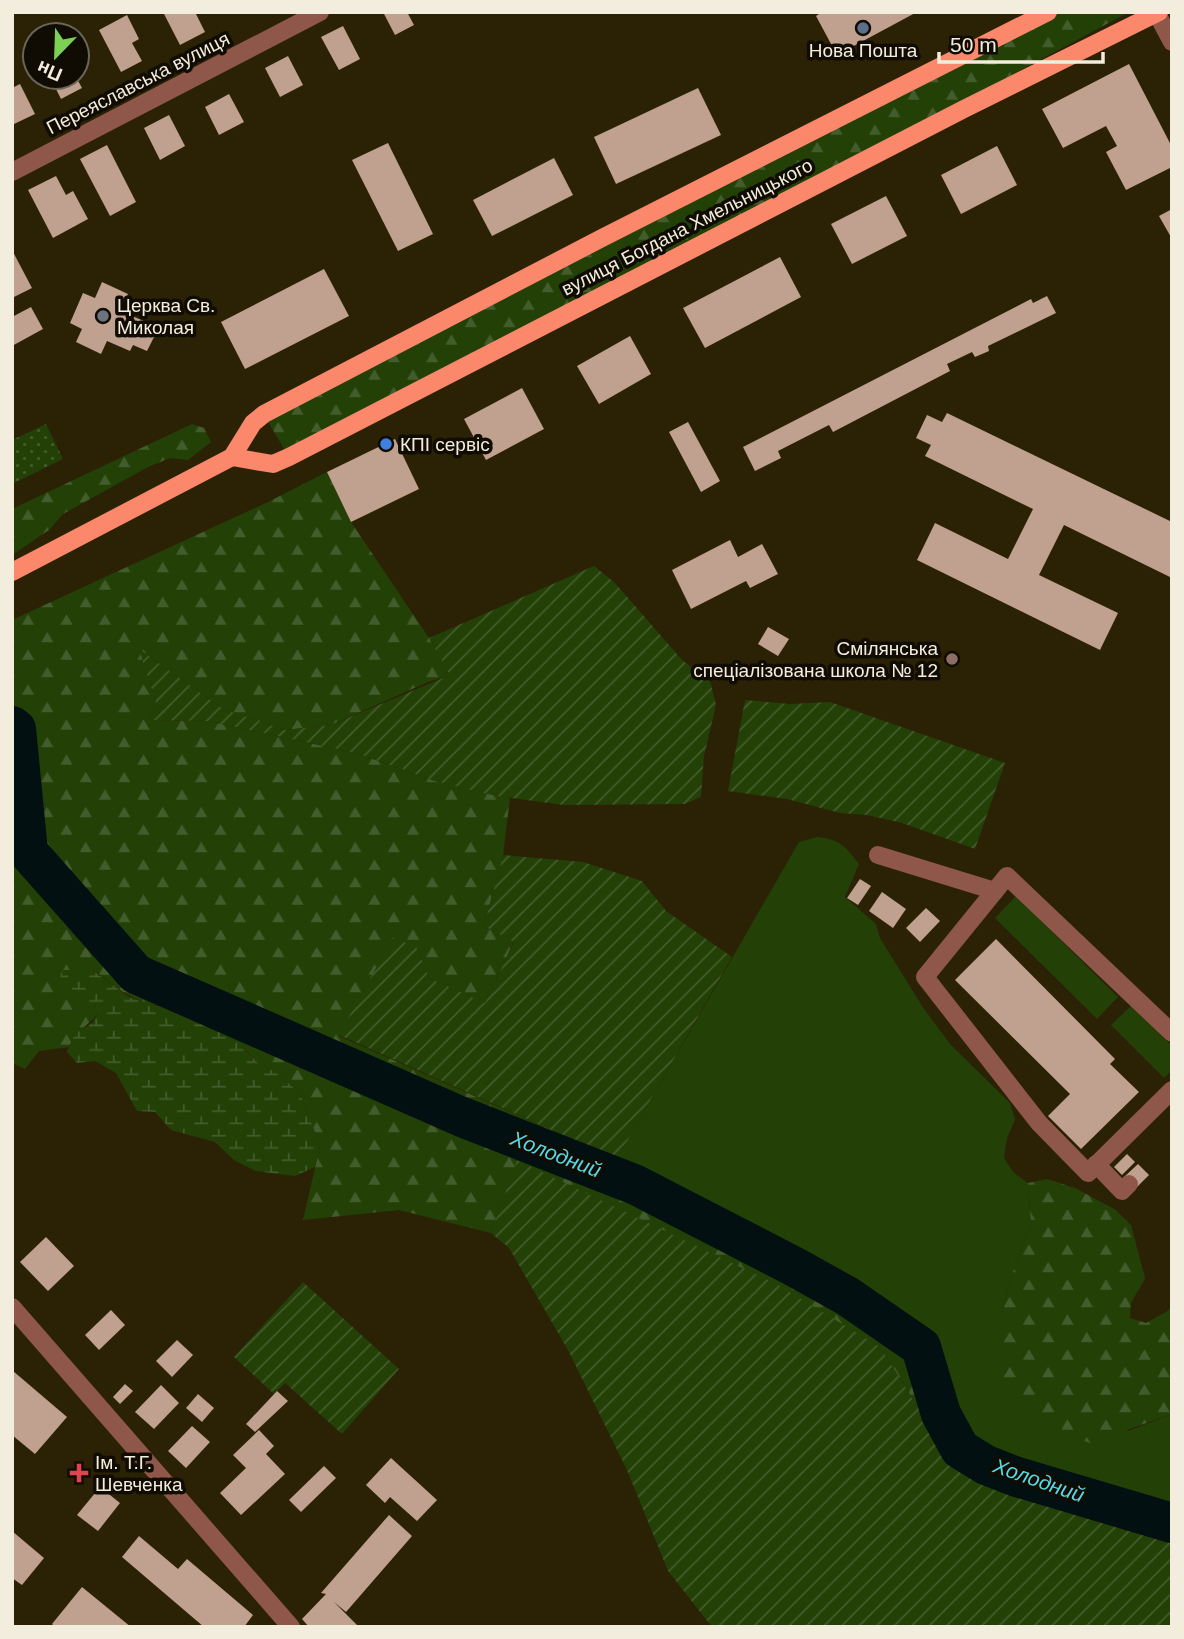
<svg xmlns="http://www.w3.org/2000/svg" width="1184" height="1639" viewBox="0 0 1184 1639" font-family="Arial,sans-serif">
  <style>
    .grass { fill: #234007 }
    .forest { fill: url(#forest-firs) }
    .wetland { fill: url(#wetland-marsh) }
    .park { fill: url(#park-dots) }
    .garden { fill: url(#garden-furrows) }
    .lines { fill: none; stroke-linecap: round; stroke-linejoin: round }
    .river { stroke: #021012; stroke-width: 40 }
    .building { fill: #c0a08e }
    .minor { stroke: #8f5749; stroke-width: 18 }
    .major { stroke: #fc886c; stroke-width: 18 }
    .service-dot { fill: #5c6f8a; stroke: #100c03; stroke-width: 2.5 }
    .worship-dot { fill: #6b7280; stroke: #100c03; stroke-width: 2.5 }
    .shop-dot { fill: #3f7fe0; stroke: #100c03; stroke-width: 2.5 }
    .education-dot { fill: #8d6e63; stroke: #100c03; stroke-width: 2.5 }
    .health-dot { fill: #e0444e; stroke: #100c03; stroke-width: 2.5 }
    .labels { text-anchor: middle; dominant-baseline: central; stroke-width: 7; stroke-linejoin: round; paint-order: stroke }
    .poi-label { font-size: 19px; fill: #f2eddc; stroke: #100c03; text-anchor: start }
    .street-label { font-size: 19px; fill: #f2eddc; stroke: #100c03 }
    .water-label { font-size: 21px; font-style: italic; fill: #55d9e4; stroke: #100c03 }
  </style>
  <defs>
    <pattern id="forest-firs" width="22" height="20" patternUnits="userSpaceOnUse" patternTransform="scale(1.75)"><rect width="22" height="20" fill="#234007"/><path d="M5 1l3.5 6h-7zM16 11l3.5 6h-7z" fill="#435c2b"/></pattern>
    <pattern id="wetland-marsh" width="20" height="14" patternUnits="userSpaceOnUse" patternTransform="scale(1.75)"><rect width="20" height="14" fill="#234007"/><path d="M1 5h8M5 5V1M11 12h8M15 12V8" fill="none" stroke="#435c2b"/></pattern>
    <pattern id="park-dots" width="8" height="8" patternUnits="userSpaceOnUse" patternTransform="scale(1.75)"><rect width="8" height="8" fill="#234007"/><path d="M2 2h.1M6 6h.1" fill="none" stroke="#435c2b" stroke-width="1.8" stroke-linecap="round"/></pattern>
    <pattern id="garden-furrows" width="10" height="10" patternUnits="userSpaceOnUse" patternTransform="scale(1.75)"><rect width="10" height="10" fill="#234007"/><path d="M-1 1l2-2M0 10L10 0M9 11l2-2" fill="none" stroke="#435c2b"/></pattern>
  </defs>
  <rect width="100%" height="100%" fill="#2b2205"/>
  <g class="grass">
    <path d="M817,837c23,2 29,10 42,27l-14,33 31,27 4,14 42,68 28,38 60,59 5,17 -8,18 -3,20 9,14 15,11 3,42 -15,36 -15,55 127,115 44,-17v109l-94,-27 -92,-31 -26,-16 -62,-117 -51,-36 -55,-30 -184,-92 191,-332z"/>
    <polygon points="1016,896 1118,997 1097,1019 995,918"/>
    <polygon points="1131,1006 1172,1046 1172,1070 1164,1078 1111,1025"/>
  </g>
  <g class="forest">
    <polygon points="1062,12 1129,12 631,280 289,457 267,420"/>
    <polygon points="192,424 204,428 211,442 188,460 170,458 148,467 63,514 49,530 12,555 12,509"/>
    <path d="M327,472l24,50 78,116 22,37 -23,7 -97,43 -46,5 -62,-21 -83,-59 16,52 -6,18 57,1 149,32 79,28 75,17 -7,57 -19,71 30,15 -29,63 -56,-26 -12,-30 -78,88 278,123 -9,15 28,11 211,111 74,51 20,67 19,35 26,16 92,31 -110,-22 -51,-68 -37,-59 -363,-186 -26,72 -92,-23 -96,10 17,-74 -20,-53 -25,-21 -17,-9 -11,-12 -77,-45c-32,1 -53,-18 -77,-36l-21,20 29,20c-11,15 -24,19 -32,37l-30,4 -14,18 -13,-6v-443l256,-118z"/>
    <polygon points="1047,1179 1075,1188 1116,1210 1131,1225 1145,1278 1131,1303 1130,1318 1146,1323 1166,1312 1172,1306 1172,1414 1090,1443 1057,1432 1035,1417 996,1374 1001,1316 1016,1261 1031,1225 1028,1183"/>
  </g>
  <polygon class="wetland" points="63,970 92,970 129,997 156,1006 170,1006 201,1016 235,1040 258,1063 275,1072 300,1093 320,1146 315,1167 295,1176 256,1171 234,1160 215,1142 171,1130 155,1112 137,1111 116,1073 95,1061 77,1063 67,1052 75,1034 93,1022 100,1010 72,990 60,978"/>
  <polygon class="park" points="46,424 63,459 12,484 12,440"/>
  <g class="garden">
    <polygon points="594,566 615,583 682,660 710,681 716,705 704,756 701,797 685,804 564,805 496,796 435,781 356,753 207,721 150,720 156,702 139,649 223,709 285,730 331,725 450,675 429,638"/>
    <polygon points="745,700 790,704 830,702 1005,763 975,849 902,823 867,815 840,813 787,799 728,791"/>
    <polygon points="503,855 583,862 642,881 666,911 732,957 617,1159 339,1035 393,937 417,948 429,978 485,1003 514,942 484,926"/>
    <polygon points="517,1160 778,1285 880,1347 917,1406 968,1474 1078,1496 1172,1523 1172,1627 712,1627 668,1571 627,1470 568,1350 509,1248 491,1233"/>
    <polygon points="303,1282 399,1369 342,1434 285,1383 274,1394 234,1357"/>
  </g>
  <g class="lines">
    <polyline class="river" points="12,726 16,729 28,852 136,974 462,1117 636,1185 793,1266 847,1296 921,1347 941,1414 960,1449 986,1465 1017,1477 1172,1523"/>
  </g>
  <g class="building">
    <polygon points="163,12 195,12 205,32 180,45"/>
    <polygon points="383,12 407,12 414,25 395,35"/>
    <polygon points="822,12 917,12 837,55 816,16"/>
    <polygon points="127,15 139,39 132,43 142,61 121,72 99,30"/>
    <polygon points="343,26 360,59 339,70 321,37"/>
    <polygon points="288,56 303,85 280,97 265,68"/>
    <polygon points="1129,64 1172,147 1172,167 1126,190 1106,152 1117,146 1106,126 1063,148 1042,109"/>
    <polygon points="50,77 76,77 82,88 61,99"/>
    <polygon points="20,84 35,114 12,125 12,88"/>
    <polygon points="698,88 721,135 616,184 594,137"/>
    <polygon points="229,94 244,122 219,135 205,107"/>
    <polygon points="169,115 185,146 160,160 144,128"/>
    <polygon points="388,143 433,234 398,251 352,160"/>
    <polygon points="107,145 136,202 110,216 80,159"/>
    <polygon points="997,146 1017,185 961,214 941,175"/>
    <polygon points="554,158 573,195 492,236 473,200"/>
    <polygon points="56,176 66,195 73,191 88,219 53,238 28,190"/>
    <polygon points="886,196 907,236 852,264 831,224"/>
    <polygon points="1172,209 1172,239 1159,216"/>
    <polygon points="12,250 32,288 12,298"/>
    <polygon points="780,257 801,297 705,348 683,308"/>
    <polygon points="324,269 349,316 245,369 221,322"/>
    <polygon points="102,282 128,294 120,311 144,321 142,327 156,333 147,351 133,345 130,351 107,341 101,354 76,342 82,329 70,323 83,293 95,298"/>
    <polygon points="1047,296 1056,313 988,346 989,351 975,357 972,352 947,364 950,371 833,432 829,425 778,451 781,458 755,471 743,447 1031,299 1033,303"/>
    <polygon points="31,307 43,329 12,346 12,317"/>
    <polygon points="630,336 651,374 599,404 577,366"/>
    <polygon points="522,388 544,429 486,460 464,419"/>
    <polygon points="947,413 1172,522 1172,578 1064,525 1039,575 1118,613 1100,650 917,560 935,523 1008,559 1033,509 925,456 931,445 916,438 927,415 942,422"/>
    <polygon points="688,422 720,481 701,492 669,432"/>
    <polygon points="395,439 419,489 351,522 327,472"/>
    <polygon points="730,540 738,557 762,544 778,574 750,588 746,581 691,609 672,570"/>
    <polygon points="768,627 789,639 778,656 758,644"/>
    <polygon points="860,879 871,886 858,905 847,898"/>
    <polygon points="882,892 906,909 893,928 869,911"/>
    <polygon points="926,908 940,921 920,942 906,928"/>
    <polygon points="996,939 1115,1059 1110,1064 1139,1092 1081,1149 1048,1116 1070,1094 955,980"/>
    <polygon points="1127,1154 1135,1162 1122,1175 1114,1167"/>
    <polygon points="1138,1164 1149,1175 1135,1189 1123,1178"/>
    <polygon points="46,1237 74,1266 48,1291 20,1262"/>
    <polygon points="111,1310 125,1325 99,1350 85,1335"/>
    <polygon points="177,1340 193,1355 172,1377 156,1361"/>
    <polygon points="13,1371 67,1417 35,1454 12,1435"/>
    <polygon points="125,1384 133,1391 120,1404 113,1397"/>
    <polygon points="161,1385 179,1403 154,1429 135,1412"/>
    <polygon points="277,1391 288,1401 255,1432 246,1424"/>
    <polygon points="198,1394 214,1408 202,1422 186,1408"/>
    <polygon points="192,1426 210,1442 186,1468 168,1451"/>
    <polygon points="259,1430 274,1446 266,1454 285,1474 241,1515 220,1493 246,1468 233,1455"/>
    <polygon points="391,1458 437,1500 417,1521 390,1497 385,1503 366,1485"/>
    <polygon points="324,1466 336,1478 301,1512 289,1500"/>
    <polygon points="100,1487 120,1503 98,1531 77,1515"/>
    <polygon points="389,1515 412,1536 346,1612 334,1602 359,1627 309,1627 302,1619 326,1594 321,1593"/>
    <polygon points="12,1531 44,1558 22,1585 12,1578"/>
    <polygon points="139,1536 178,1569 187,1559 253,1615 244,1627 204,1627 122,1557"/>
    <polygon points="82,1587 131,1627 55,1627 52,1624"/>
  </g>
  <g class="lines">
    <g class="minor">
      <polyline points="1156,12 1172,42"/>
      <polyline points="12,172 320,12"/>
      <polyline points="878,855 995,891"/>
      <polyline points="1172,1033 1007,876 925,977 1039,1123 1088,1173 1172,1090"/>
      <polyline points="1096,1164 1122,1191 1129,1184"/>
      <polyline points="12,1307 291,1627"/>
    </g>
    <g class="major">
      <polyline points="232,457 273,464 289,457 964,109 1159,12"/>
      <polyline points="12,572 232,457 253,423 264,414 602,238 1048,12"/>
    </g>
  </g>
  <circle class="service-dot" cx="863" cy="28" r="7"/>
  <circle class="worship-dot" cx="103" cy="316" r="7"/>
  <circle class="shop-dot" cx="386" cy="444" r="7"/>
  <circle class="education-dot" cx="952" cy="659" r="7"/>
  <path class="health-dot" d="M75.5 1462.5h7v7h7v7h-7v7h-7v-7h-7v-7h7z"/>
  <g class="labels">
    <g class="poi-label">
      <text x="863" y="50" text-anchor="middle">Нова Пошта</text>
      <text x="117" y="305">Церква Св.<tspan x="117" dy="22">Миколая</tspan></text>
      <text x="400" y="444">КПІ сервіс</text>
      <text x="938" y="648" text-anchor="end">Смілянська<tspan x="938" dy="22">спеціалізована школа № 12</tspan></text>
      <text x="95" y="1462">Ім. Т.Г.<tspan x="95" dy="22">Шевченка</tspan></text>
    </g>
    <g class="street-label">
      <text transform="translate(138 83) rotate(-27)">Переяславська вулиця</text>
      <text transform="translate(687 227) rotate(-27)">вулиця Богдана Хмельницького</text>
    </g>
    <g class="water-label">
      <text transform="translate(556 1154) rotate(21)">Холодний</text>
      <text transform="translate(1039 1480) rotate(19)">Холодний</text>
    </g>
  </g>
  <rect width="1184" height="1639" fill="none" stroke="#f2eddc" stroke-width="28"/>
  <g transform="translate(56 56) rotate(203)"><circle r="33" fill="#100c03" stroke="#6a665a" stroke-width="2"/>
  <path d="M0-5L12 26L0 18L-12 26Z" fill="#7cd155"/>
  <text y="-10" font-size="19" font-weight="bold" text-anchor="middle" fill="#f2eddc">Пн</text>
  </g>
  <path d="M939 52v10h164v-10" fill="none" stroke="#f2eddc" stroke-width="3.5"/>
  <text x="950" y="52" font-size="21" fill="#f2eddc" stroke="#100c03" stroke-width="5" paint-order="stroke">50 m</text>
</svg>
